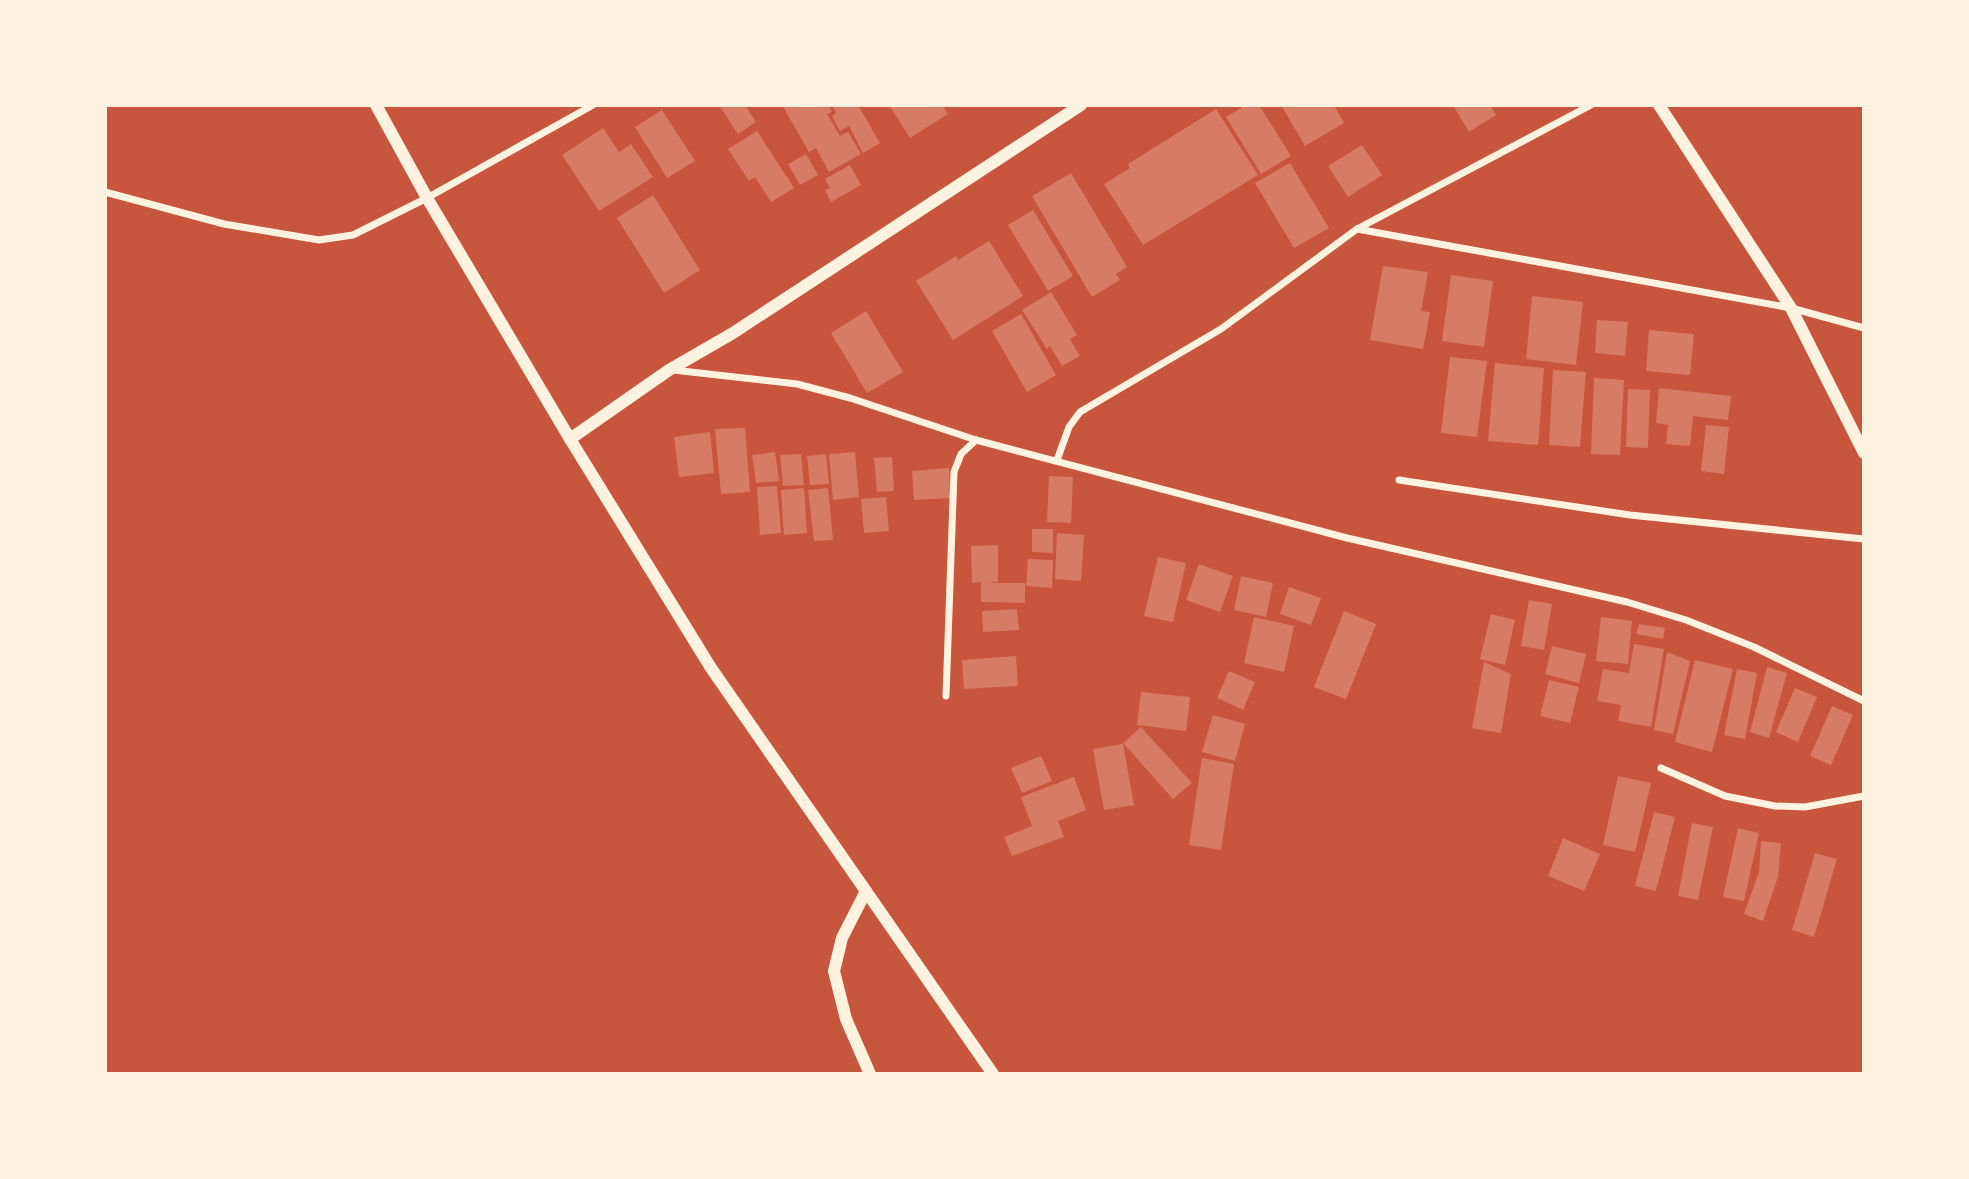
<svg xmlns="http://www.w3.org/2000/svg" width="1969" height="1179" viewBox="0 0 1969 1179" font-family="'Work Sans',sans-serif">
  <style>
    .building { fill: #d67c66 }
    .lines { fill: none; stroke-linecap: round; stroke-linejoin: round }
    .minor { stroke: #fff3e0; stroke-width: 7 }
    .tertiary { stroke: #fff3e0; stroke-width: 12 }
  </style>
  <rect width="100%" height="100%" fill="#c8553d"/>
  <g class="building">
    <polygon points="719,105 745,105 756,122 738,134"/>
    <polygon points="782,105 828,105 832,112 827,114 840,136 848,132 861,154 829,172 816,148 809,152"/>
    <polygon points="832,105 858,105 880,143 863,153 849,126 840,131 832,116 836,113"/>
    <polygon points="889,105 942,105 948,114 910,138"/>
    <polygon points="1246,105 1259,105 1291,156 1261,174 1226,117"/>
    <polygon points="1281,105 1334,105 1344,123 1305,146"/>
    <polygon points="1453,105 1490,105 1496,115 1469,132"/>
    <polygon points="1216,109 1258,175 1143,245 1104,184 1130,168 1128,164"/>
    <polygon points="662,110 695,161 667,178 635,127"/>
    <polygon points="603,128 619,152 631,144 653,177 599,211 562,155"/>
    <polygon points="757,131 794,188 771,202 755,177 749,181 728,149"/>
    <polygon points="1362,145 1382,175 1348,197 1328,166"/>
    <polygon points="806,154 818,175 800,185 788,164"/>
    <polygon points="1290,163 1329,228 1294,248 1255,183"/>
    <polygon points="850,165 861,185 831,202 825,190 830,188 825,179"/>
    <polygon points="1071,173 1127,267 1116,274 1120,280 1092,297 1032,196"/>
    <polygon points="653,195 700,270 664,293 617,218"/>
    <polygon points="1033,210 1073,276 1048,291 1008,225"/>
    <polygon points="989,241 1023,296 953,340 916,281 956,256 958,260"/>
    <polygon points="1383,266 1428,272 1421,311 1430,312 1423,349 1370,340"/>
    <polygon points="1451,275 1493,281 1484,347 1442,341"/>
    <polygon points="1051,292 1077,335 1070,339 1080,356 1062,366 1050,346 1047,349 1022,310"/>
    <polygon points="1532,296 1583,302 1576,365 1526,359"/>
    <polygon points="866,311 903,372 867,393 831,333"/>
    <polygon points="1021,314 1056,375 1027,392 992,331"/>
    <polygon points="1597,320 1628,322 1625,356 1595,353"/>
    <polygon points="1649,330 1694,334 1690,375 1646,371"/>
    <polygon points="1450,357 1487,361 1477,437 1441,433"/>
    <polygon points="1495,363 1544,368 1538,445 1488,441"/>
    <polygon points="1553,370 1586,372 1580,447 1549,445"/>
    <polygon points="1594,378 1624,380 1620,455 1591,454"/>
    <polygon points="1659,388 1731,396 1728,420 1693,416 1690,446 1666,444 1668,425 1656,423"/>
    <polygon points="1628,389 1650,390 1648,448 1626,447"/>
    <polygon points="1706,425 1729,427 1724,474 1701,471"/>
    <polygon points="745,428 750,492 721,494 715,429"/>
    <polygon points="710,432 714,473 679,477 674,437"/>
    <polygon points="775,452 779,481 756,483 752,455"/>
    <polygon points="855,452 859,497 833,500 829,454"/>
    <polygon points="801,454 804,485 783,486 780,455"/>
    <polygon points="826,454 829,484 810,485 807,456"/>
    <polygon points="892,457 894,491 877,492 874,458"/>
    <polygon points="949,468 950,498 914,500 912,471"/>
    <polygon points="1049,476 1073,477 1071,523 1047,522"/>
    <polygon points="777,486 781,533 760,535 757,487"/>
    <polygon points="804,488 807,533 784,535 781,490"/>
    <polygon points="828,488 833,540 814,541 808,490"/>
    <polygon points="886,497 889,531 864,533 861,499"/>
    <polygon points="1032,529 1053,529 1053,553 1032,552"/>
    <polygon points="1057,533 1084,535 1081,581 1055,579"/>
    <polygon points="998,545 998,582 985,583 1025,583 1025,603 981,602 981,582 972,583 971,546"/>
    <polygon points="1158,557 1186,563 1173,622 1144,616"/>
    <polygon points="1028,559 1053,560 1052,588 1026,586"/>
    <polygon points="1199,564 1233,576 1220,612 1186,600"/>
    <polygon points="1241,576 1273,583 1266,617 1234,610"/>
    <polygon points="1289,587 1321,598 1311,625 1280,614"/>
    <polygon points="1529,600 1552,604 1544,650 1521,646"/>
    <polygon points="1017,609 1019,630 983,632 982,611"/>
    <polygon points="1344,611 1376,624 1346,699 1314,687"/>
    <polygon points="1491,614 1515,620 1505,665 1480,659"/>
    <polygon points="1254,617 1294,626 1284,672 1244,663"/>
    <polygon points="1601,617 1632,621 1628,664 1596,661"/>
    <polygon points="1639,624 1665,628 1663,639 1636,634"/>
    <polygon points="1634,644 1664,649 1651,727 1618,721 1621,705 1597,701 1603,669 1629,673"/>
    <polygon points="1552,646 1586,654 1579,683 1545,674"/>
    <polygon points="1667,652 1690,661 1673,734 1654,730"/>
    <polygon points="1016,656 1018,686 964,689 962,660"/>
    <polygon points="1695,660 1733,669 1712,752 1675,742"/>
    <polygon points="1484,662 1511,674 1501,733 1472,728"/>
    <polygon points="1767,667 1787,673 1769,738 1750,732"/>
    <polygon points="1737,669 1757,673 1745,739 1724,735"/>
    <polygon points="1229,671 1255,682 1243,710 1217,698"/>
    <polygon points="1549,680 1579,687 1570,723 1540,716"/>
    <polygon points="1795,688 1817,697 1798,742 1776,732"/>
    <polygon points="1141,692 1190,697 1186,731 1137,725"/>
    <polygon points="1832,706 1853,715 1831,765 1810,756"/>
    <polygon points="1213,715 1245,724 1235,761 1202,752"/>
    <polygon points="1141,727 1192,783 1173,799 1123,743"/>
    <polygon points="1123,744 1134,805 1104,810 1093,749"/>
    <polygon points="1041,756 1052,781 1022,793 1011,768"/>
    <polygon points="1202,758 1234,764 1221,850 1189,845"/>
    <polygon points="1618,776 1651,783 1635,852 1603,845"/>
    <polygon points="1074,777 1086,810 1058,821 1064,837 1012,856 1004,837 1032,826 1021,797"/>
    <polygon points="1654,812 1675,817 1656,891 1635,886"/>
    <polygon points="1692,823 1713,827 1698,900 1678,896"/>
    <polygon points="1738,828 1759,833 1744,901 1723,897"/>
    <polygon points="1563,838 1600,854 1584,891 1548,876"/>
    <polygon points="1761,841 1781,843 1778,877 1763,921 1744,914 1759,872"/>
    <polygon points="1815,853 1837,859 1814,937 1792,930"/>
  </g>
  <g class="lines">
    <g class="minor">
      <polyline points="105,192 224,224 319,240 353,235 427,198 593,105"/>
      <polyline points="1357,229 1791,308 1864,328"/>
      <polyline points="673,370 797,384 850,398 976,440 1347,538 1627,602 1686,620 1754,647 1864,701"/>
      <polyline points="1057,460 1069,427 1080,412 1221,329 1357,229 1591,105"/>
      <polyline points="1399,480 1630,515 1864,539"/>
      <polyline points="946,696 954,472 961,454 976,440"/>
      <polyline points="1661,768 1725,796 1775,806 1805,807 1864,796"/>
    </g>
    <g class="tertiary">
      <polyline points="376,105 427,198 570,439 711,668 993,1074"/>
      <polyline points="1659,105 1791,308 1864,453"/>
      <polyline points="570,439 669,370 733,333 1081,105"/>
      <polyline points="866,891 842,938 834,971 846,1019 870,1074"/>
    </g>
  </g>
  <rect width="1969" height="1179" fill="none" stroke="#fff3e0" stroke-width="214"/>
</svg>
